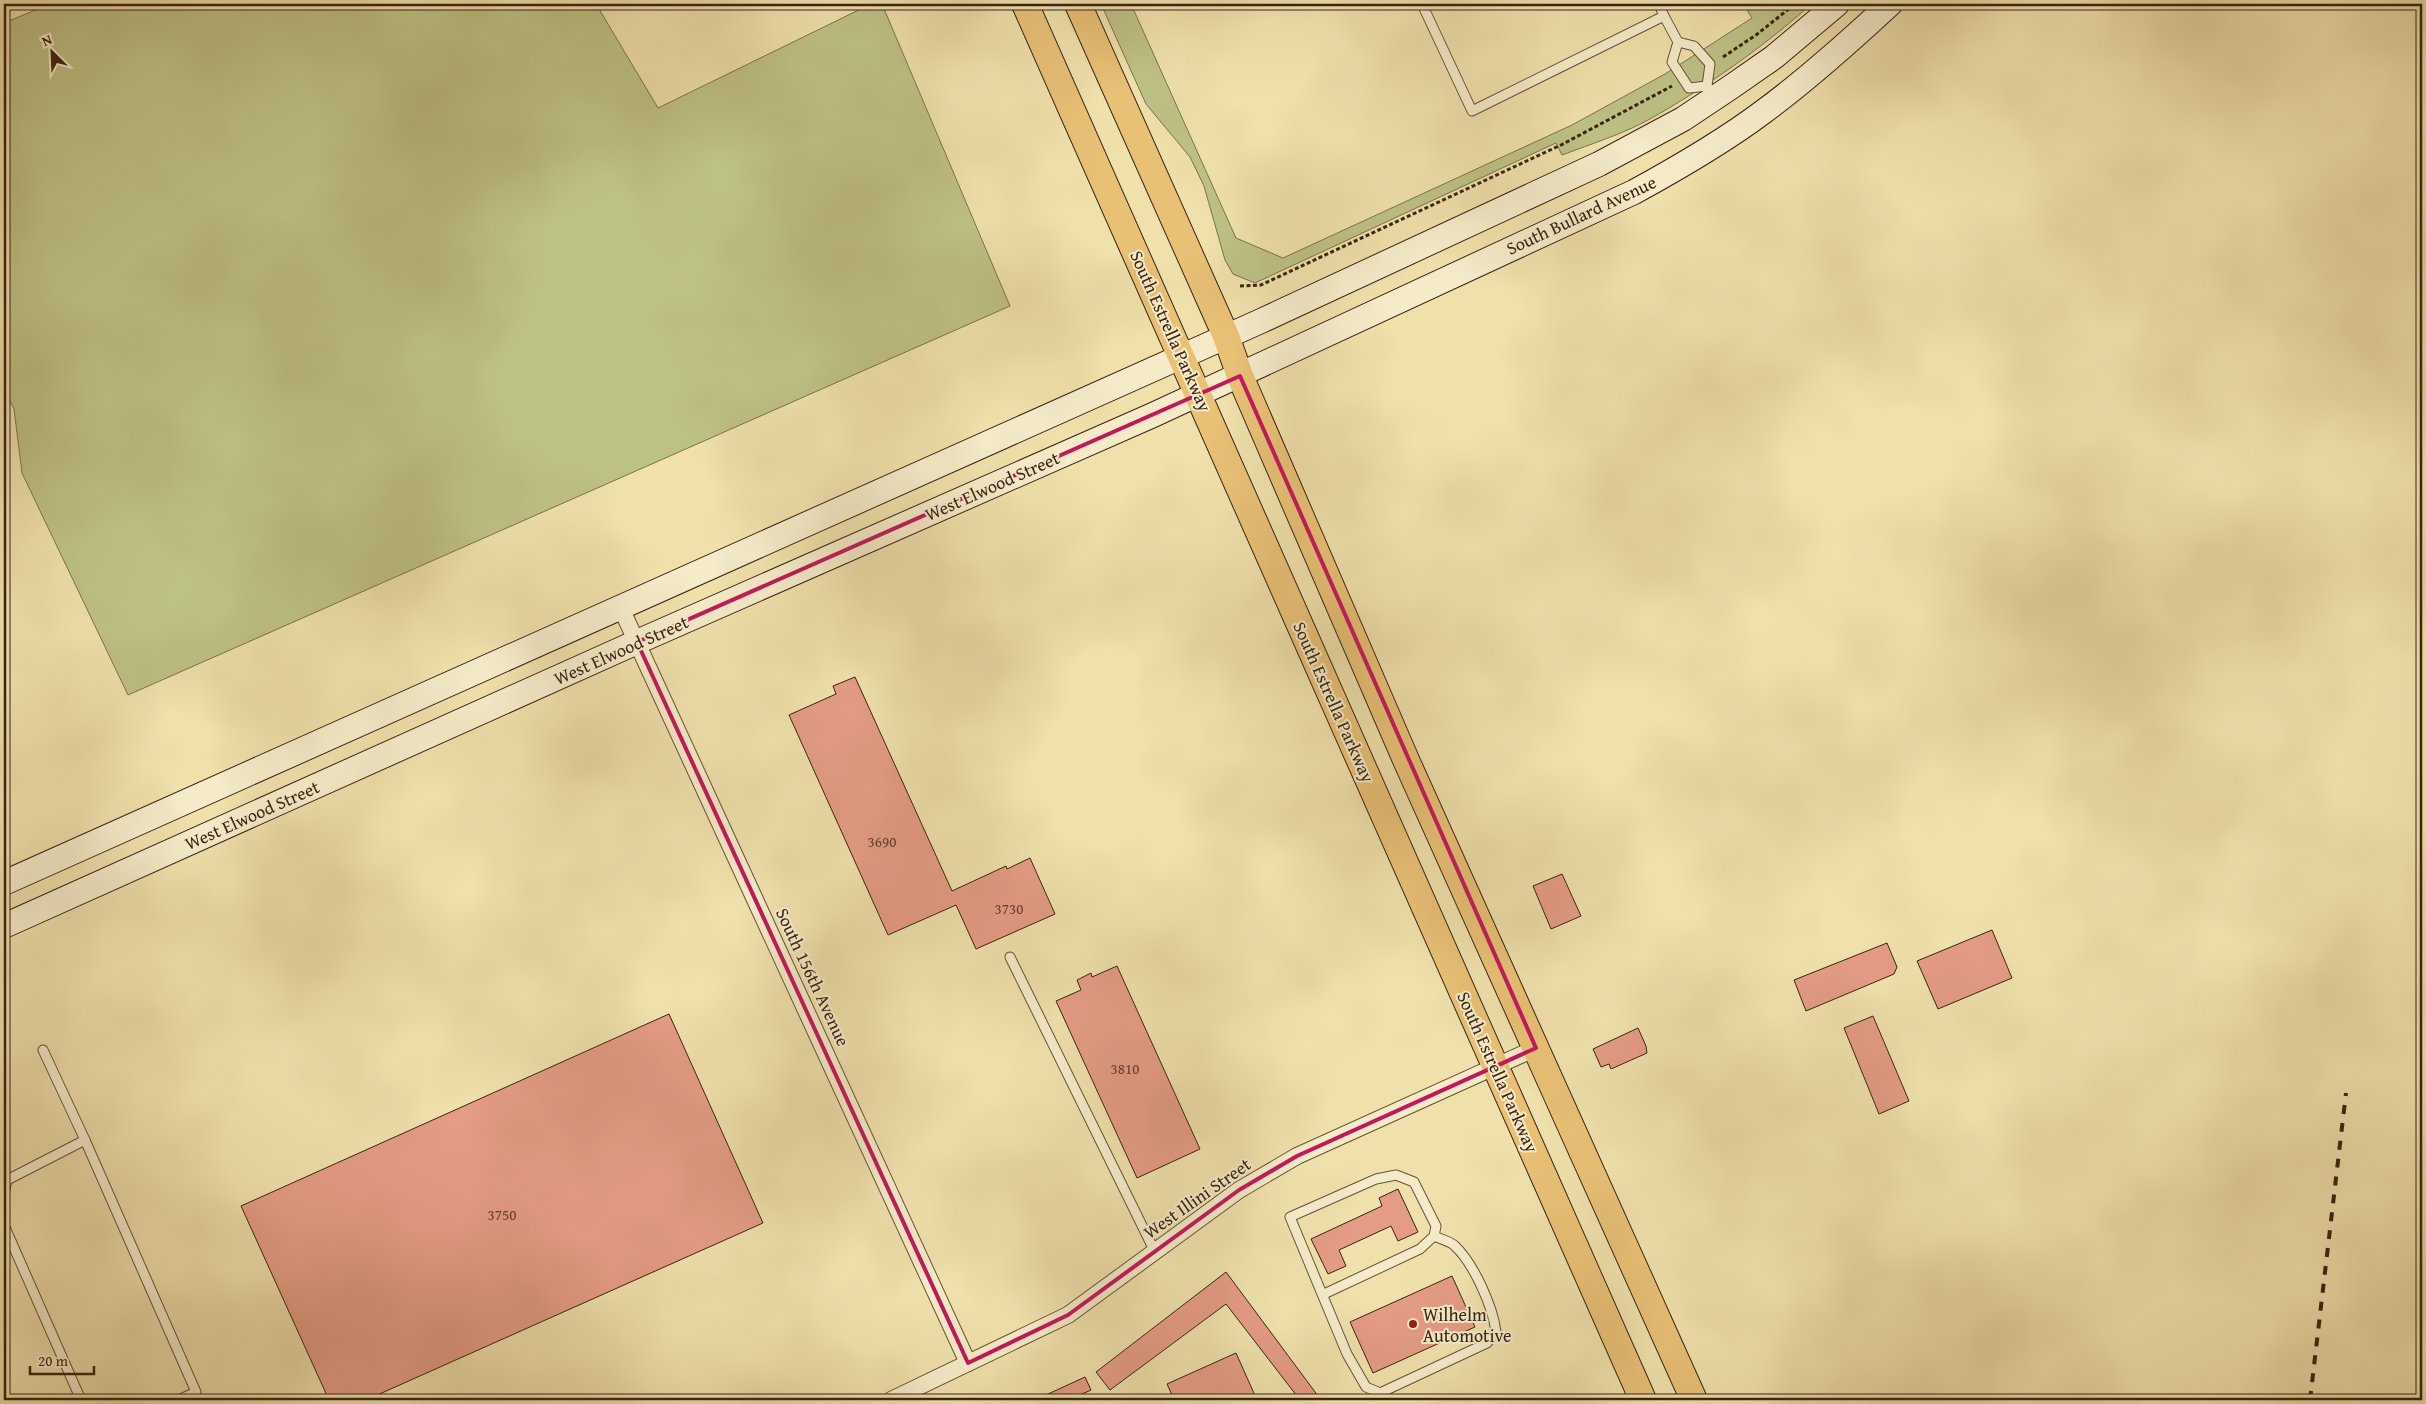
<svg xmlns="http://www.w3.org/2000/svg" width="2426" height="1404" viewBox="0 0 2426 1404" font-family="'Gentium Book Plus',serif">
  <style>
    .green { fill: #bec186; stroke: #7c724c }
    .building { fill: #e49c84; stroke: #3a2312 }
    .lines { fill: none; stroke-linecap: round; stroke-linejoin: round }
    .service-casing { stroke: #675238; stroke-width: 11 }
    .minor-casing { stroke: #675238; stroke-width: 18 }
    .secondary-casing { stroke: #3a2312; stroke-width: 26 }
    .primary-casing { stroke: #3a2312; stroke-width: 28 }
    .path { stroke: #3a2312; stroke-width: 3; stroke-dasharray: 4 2.5; stroke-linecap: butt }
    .service { stroke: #f5ebc9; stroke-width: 9 }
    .minor { stroke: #f5ebc9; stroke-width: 16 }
    .secondary { stroke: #f5ebc9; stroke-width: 24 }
    .primary { stroke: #e8c076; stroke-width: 26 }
    .rail { stroke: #3a2312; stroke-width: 4; stroke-dasharray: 9 9; stroke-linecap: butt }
    .marked { fill: none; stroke: #c2185b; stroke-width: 4; stroke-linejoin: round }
    .poi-dot { fill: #8f2418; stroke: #f5ebc9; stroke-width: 2 }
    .labels { text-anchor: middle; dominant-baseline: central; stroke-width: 4; stroke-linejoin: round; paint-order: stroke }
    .number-label { font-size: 15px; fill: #64412e }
    .street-label { font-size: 18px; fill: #3a2312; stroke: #f5ebc9 }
    .poi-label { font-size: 18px; fill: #3a2312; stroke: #f5ebc9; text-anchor: start }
  </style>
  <rect width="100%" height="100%" fill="#efe0ac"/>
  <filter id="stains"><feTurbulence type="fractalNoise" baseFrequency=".004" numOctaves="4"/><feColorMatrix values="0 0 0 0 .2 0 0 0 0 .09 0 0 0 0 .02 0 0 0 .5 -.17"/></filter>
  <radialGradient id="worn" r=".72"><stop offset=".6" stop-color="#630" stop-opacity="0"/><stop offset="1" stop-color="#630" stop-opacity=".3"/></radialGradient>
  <g class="green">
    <polygon points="50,4 596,4 658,108 871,4 882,4 1010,306 128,695 22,473 14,409 4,389 4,23"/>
    <path d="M1101,4h30l105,234 47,20 289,-133 93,-51 87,-56 -9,-14h68c-43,40 -109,86 -161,115 -27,15 -59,25 -88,36l-6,-12 -301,140 -22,-9 -8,-14 -21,-74 -14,-29 -44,-53z"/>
  </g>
  <g class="building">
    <polygon points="855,677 952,891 1006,866 1007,869 1030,858 1055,914 976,949 956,905 888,935 789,715 836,694 833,686"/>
    <polygon points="1562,874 1581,916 1551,929 1533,886"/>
    <polygon points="1992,930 2012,978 1938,1009 1917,961"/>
    <polygon points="1887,943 1897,967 1894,974 1806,1011 1794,980"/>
    <polygon points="1117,966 1200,1149 1137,1178 1056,1001 1081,990 1077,980 1091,973 1092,977"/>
    <polygon points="669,1014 763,1223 366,1400 329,1400 241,1206"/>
    <polygon points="1873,1016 1909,1101 1879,1114 1844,1028"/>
    <polygon points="1638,1028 1646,1046 1647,1053 1611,1069 1609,1064 1601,1067 1593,1049"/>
    <polygon points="1398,1189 1418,1232 1398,1241 1391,1226 1339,1250 1346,1266 1328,1274 1311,1239 1382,1206 1379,1198"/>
    <polygon points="1226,1272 1321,1400 1300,1400 1226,1304 1110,1390 1096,1372"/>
    <polygon points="1452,1276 1475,1327 1373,1373 1350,1322"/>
    <polygon points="1236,1353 1257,1400 1161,1400 1172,1395 1167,1384"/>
    <polygon points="1085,1377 1091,1390 1069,1400 1035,1400"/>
  </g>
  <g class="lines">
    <g class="service-casing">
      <g id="service">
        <polyline points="1422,4 1472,111 1664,16 1659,4"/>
        <polyline points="1664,16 1678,42 1672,62 1689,88 1707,86"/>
        <polyline points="1678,42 1694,46 1710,64 1707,86 1709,89"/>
        <polyline points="1010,957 1155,1252"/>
        <polyline points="85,1140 196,1392 178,1400"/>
        <polyline points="4,1172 7,1180 4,1194"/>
        <polyline points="7,1180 85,1140 43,1050"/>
        <polyline points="4,1225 81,1400"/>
        <path d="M1324,1294l96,-45 14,-13 2,-10 -22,-44 -18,-7 -20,4 -86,38 57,137 19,33 14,6 107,-50 9,-11c-3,-25 -22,-68 -41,-86 -5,-5 -15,-7 -21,-10"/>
      </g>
    </g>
    <g class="minor-casing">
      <g id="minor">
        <polyline points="621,608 968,1363"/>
        <polyline points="891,1400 1068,1315 1239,1190 1297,1156 1536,1048"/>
      </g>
    </g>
    <g class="secondary-casing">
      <g id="secondary">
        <polyline points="4,883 1261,321 1599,164 1683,119 1731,87 1774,57 1837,4"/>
        <path d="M4,926l633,-284 516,-227 481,-223c44,-24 89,-50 129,-80 45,-33 86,-70 127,-108"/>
      </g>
    </g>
    <g class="primary-casing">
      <g id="primary">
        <polyline points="1025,4 1643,1400"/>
        <polyline points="1078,4 1226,336 1240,376 1406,760 1694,1400"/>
      </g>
    </g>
    <g class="path">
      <polyline points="1723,57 1756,35 1795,4"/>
      <polyline points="1240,286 1261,285 1561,145 1672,86"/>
    </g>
    <use href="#service" class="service"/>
    <use href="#minor" class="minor"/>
    <use href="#secondary" class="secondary"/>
    <use href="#primary" class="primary"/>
    <polyline class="rail" points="2310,1400 2346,1093"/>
  </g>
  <path class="marked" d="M1240,376l296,672 -239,108 -58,34 -171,125 -100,48 -331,-721z"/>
  <circle class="poi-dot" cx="1413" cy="1324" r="5"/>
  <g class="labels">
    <g class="number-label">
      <text x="882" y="841">3690</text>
      <text x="1009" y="908">3730</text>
      <text x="1125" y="1068">3810</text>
      <text x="502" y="1214">3750</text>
    </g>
    <g class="street-label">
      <text transform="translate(1581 215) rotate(-25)">South Bullard Avenue</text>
      <text transform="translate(1171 331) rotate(66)">South Estrella Parkway</text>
      <text transform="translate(992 486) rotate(-24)">West Elwood Street</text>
      <text transform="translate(621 650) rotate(-24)">West Elwood Street</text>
      <text transform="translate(1334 702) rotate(66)">South Estrella Parkway</text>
      <text transform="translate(252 815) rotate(-24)">West Elwood Street</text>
      <text transform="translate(813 977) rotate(65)">South 156th Avenue</text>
      <text transform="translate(1498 1072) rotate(66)">South Estrella Parkway</text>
      <text transform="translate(1197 1198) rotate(-35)">West Illini Street</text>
    </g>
    <g class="poi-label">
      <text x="1423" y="1314">Wilhelm<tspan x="1423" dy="21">Automotive</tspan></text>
    </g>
  </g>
  <rect width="2426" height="1404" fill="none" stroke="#efe0ac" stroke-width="20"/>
  <rect x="5" y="5" width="2416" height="1394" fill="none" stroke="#3a2312" stroke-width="2.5"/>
  <rect x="10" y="10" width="2406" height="1384" fill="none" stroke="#3a2312"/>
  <g transform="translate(52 52) rotate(336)" stroke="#f5ebc9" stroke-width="4" paint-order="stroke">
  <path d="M0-4L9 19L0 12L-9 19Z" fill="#3a2312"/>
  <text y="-8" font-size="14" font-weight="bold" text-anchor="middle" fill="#3a2312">N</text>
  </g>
  <path d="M30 1366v8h64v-8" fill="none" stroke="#3a2312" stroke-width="2.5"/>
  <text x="38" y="1366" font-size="15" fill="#3a2312" stroke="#f5ebc9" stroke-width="4" paint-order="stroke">20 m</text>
  <rect width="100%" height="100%" filter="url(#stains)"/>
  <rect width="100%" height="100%" fill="url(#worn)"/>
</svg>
